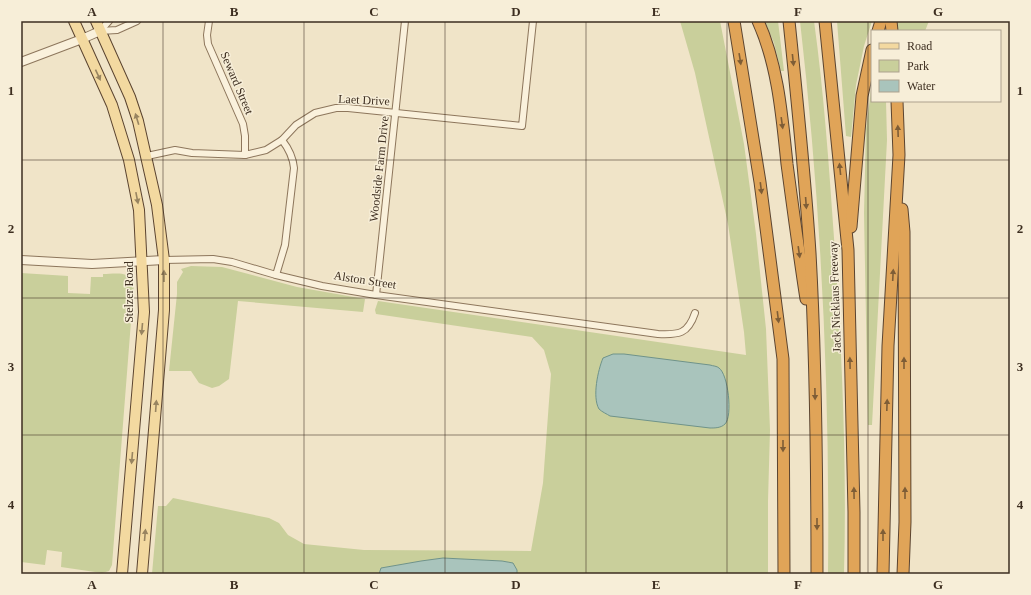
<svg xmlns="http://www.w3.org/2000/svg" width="1031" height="595" viewBox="0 0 1031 595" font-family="'Times New Roman',serif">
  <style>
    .green { fill: #c9cf9b }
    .water { fill: #a9c4bc; stroke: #6f938a }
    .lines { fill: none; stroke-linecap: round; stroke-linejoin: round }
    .minor-casing { stroke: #8d765c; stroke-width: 8 }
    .tertiary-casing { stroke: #8d765c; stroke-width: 10 }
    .primary-casing { stroke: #5b4430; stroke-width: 12 }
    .motorway-casing { stroke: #5b4430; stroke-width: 13 }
    .minor { stroke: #faf1dc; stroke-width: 6 }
    .tertiary { stroke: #faf1dc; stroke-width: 8 }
    .primary { stroke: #f3d9a0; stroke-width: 10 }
    .motorway { stroke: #e0a458; stroke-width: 11 }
    .oneway { fill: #7e5d36 }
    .oneway2 { fill: #988460 }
    .grid { fill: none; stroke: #3d2e20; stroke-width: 1; stroke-opacity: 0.55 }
    .labels { text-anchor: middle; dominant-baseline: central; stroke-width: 3; stroke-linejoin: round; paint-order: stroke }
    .street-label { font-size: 12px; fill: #3d2e20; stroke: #f7eed8 }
    .neatline { fill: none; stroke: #3d2e20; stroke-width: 1.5 }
    .grid-label { font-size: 13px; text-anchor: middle; font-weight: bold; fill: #3d2e20 }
  </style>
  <rect width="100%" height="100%" fill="#f0e4c8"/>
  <g class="green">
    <polygon points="680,21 720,21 744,144 756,234 766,329 770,430 768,501 768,574 517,574 517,570 512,563 502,561 443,558 381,568 379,574 152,574 158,506 166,506 173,498 269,518 279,523 288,535 304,544 364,550 531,551 543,483 551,374 544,350 532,337 376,314 375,310 378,301 746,355 744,332 728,224 695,73"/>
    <polygon points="765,21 778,21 784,71 781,71 774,43"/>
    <path d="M800,21h14c10,72 15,145 20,217 8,112 13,224 10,336h-16c2,-184 -7,-370 -28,-553z"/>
    <polygon points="837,21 872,21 864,46 856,85 851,137 846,136"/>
    <polygon points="890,21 929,21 925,31 887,31"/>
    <polygon points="872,83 872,101 886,101 887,140 872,425 868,425 864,213 866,129"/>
    <polygon points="191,266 222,267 297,287 365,299 363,312 238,301 229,379 219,386 212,388 199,383 191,371 169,371 177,294 177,282 183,272 181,269"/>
    <path d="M21,273l47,3v17l22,1 1,-17h12v-3c11,0 26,-4 31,9l-22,282 -3,6 -7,2 -41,-6 1,-15 -15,-2 -2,15 -24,-3z"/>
  </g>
  <g class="water">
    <path d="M613,354h11l86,11c3,1 7,1 9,3 9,6 14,48 6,56 -4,4 -10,4 -15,4l-100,-12c-3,-2 -8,-4 -11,-7 -7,-12 -1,-39 4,-51z"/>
    <polygon points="443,558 502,561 513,563 517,570 517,574 379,574 381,568 421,561"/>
  </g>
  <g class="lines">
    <g class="minor-casing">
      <g id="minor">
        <polyline points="209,21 207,35 208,44 243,124 245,136 245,155"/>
        <polyline points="100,31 117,30 137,21"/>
        <polyline points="100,31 109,21"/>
        <polyline points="147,156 175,150 192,153 245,155 266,150 282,140 296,125 315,113 336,108 348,108 522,126 533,21"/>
        <path d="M164,260l49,-1 19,3 44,13 46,11 54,9 282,39c21,1 30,0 37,-21"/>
        <path d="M276,275l9,-30 9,-77c-1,-11 -5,-19 -12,-28"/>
        <polyline points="376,295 405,21"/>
      </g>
    </g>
    <g class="tertiary-casing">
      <g id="tertiary">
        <polyline points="21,62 82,39 100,31"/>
        <polyline points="21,260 92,264 164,260"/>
      </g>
    </g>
    <g class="primary-casing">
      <g id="primary">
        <polyline points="74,21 112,105 129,160 139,210 144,312 122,574"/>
        <polyline points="96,21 130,97 138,121 157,205 164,260 164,310 142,574"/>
      </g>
    </g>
    <g class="motorway-casing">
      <g id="motorway">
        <polyline points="734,21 760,182 783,359 784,574"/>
        <path d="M758,21c20,44 24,95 29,143 6,45 12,90 19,135"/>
        <path d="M789,21c8,77 16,155 21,232 6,107 7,214 7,321"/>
        <polyline points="825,21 848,250 854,512 854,574"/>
        <polyline points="891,21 892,31"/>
        <polyline points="878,31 881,21"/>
        <polyline points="902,209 904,232 905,522 903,574"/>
        <polyline points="851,227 862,96 872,50"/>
        <polyline points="883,574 888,346 899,155 897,101"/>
      </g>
    </g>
    <use href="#minor" class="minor"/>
    <use href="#tertiary" class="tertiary"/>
    <use href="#primary" class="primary"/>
    <use href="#motorway" class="motorway"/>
  </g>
  <defs><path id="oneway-solid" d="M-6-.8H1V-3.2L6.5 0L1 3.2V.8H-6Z"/></defs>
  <g class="oneway">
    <use href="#oneway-solid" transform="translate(740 59) rotate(81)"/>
    <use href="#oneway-solid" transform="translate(793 60) rotate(84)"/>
    <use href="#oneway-solid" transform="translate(782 123) rotate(82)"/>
    <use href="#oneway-solid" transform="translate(898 131) rotate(-92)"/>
    <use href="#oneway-solid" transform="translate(840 169) rotate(-96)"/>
    <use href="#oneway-solid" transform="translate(761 188) rotate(83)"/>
    <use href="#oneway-solid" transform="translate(806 203) rotate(86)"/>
    <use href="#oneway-solid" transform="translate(799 252) rotate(82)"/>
    <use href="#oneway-solid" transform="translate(893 275) rotate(-87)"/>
    <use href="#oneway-solid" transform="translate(778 317) rotate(83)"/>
    <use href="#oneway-solid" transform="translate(850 363) rotate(-91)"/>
    <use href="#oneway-solid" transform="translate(904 363) rotate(-90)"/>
    <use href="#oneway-solid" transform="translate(815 394) rotate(89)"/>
    <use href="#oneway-solid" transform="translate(887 405) rotate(-88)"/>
    <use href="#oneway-solid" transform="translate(783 446) rotate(90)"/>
    <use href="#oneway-solid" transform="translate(854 493) rotate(-91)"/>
    <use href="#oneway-solid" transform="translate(905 493) rotate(-90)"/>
    <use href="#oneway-solid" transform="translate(817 524) rotate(90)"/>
    <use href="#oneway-solid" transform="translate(883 535) rotate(-90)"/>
  </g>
  <g class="oneway2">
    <use href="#oneway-solid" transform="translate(98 75) rotate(65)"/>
    <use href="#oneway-solid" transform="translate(137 119) rotate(-107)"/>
    <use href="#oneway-solid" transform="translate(137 198) rotate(79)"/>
    <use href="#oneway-solid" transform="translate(164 276) rotate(-90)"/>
    <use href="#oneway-solid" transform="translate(142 329) rotate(95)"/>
    <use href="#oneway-solid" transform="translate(156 406) rotate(-86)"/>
    <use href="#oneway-solid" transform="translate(132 458) rotate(95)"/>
    <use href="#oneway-solid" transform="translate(145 535) rotate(-85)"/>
  </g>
  <path class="grid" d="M163,21v553M304,21v553M445,21v553M586,21v553M727,21v553M868,21v553M21,160h989M21,298h989M21,435h989"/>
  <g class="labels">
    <g class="street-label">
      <text transform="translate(237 83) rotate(67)">Seward Street</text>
      <text transform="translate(364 100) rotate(3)">Laet Drive</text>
      <text transform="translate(379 169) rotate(-84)">Woodside Farm Drive</text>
      <text transform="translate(365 280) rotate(9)">Alston Street</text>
      <text transform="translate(129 292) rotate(-90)">Stelzer Road</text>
      <text transform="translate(835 297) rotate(-92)">Jack Nicklaus Freeway</text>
    </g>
  </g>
  <rect width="1031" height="595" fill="none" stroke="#f7eed8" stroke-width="44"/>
  <rect x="871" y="30" width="130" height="72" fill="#f7eed8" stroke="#ada18e"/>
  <rect x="879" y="43" width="20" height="6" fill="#f3d9a0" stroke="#ada18e"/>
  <text x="907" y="50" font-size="12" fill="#3d2e20">Road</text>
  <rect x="879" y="60" width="20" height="12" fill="#c9cf9b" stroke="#ada18e"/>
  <text x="907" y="70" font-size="12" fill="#3d2e20">Park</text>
  <rect x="879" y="80" width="20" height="12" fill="#a9c4bc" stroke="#ada18e"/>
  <text x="907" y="90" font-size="12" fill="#3d2e20">Water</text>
  <rect x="22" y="22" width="987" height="551" class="neatline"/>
  <g class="grid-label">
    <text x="92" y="16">A</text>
    <text x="234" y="16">B</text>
    <text x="374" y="16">C</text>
    <text x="516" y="16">D</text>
    <text x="656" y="16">E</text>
    <text x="798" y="16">F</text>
    <text x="938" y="16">G</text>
    <text x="11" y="95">1</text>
    <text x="1020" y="95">1</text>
    <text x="11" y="233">2</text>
    <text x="1020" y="233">2</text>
    <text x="11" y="371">3</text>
    <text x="1020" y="371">3</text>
    <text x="11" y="509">4</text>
    <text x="1020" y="509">4</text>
    <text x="92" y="589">A</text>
    <text x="234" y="589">B</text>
    <text x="374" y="589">C</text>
    <text x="516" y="589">D</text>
    <text x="656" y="589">E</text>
    <text x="798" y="589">F</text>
    <text x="938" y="589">G</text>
  </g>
</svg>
